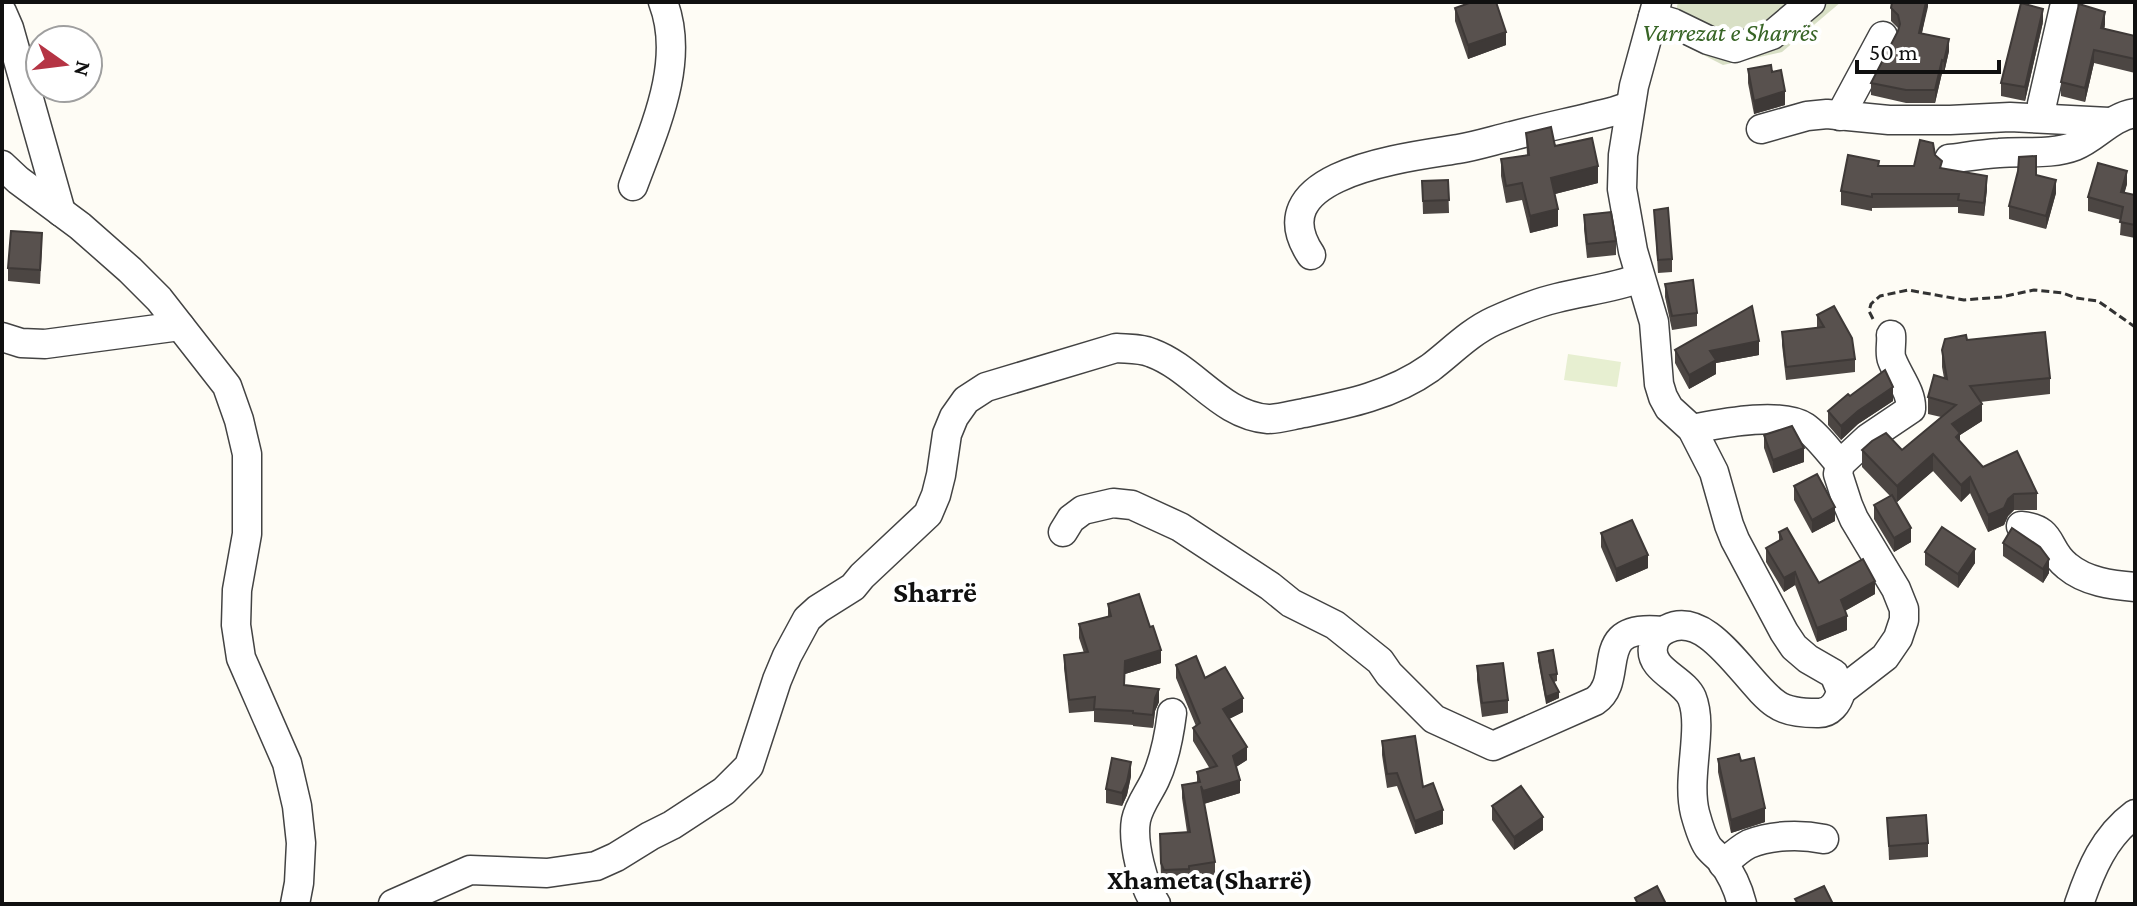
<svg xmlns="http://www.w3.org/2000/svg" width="2137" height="906" viewBox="0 0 2137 906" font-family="'Crimson Pro',serif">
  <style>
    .cemetery { fill: #d9e0c6 }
    .pitch { fill: #e7efd1 }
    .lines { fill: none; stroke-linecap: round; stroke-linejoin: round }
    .minor-casing { stroke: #434343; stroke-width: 31 }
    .path { stroke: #323232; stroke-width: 3; stroke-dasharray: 8 4; stroke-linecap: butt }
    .minor { stroke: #fff; stroke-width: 28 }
    .wall { fill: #4c4643 }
    .shaded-wall { fill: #3e3937 }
    .building { fill: #58514e; stroke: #3e3937; stroke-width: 2 }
    .labels { text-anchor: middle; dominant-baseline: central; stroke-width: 8; stroke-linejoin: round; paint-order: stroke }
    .park-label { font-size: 26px; font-style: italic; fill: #376425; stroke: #fff }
    .neighbourhood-label { font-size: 28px; font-weight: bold; fill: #101010; stroke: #fff }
    .quarter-label { font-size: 30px; font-weight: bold; fill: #101010; stroke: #fff }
  </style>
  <rect width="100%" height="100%" fill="#fefcf5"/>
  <polygon class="cemetery" points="1678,2 1841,2 1782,52 1723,65 1670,38"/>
  <polygon class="pitch" points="1568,354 1621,362 1617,387 1564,380"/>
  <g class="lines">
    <g class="minor-casing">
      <g id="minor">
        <path d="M1657,2l-23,84 -11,69 -1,34 11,62 21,71 5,62 4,13 6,11 23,21 22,43 15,53 6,15 49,92 10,15 14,12 26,15 7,17c-3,12 -11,23 -24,22 -14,0 -30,-1 -41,-9 -29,-19 -67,-96 -109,-75 -7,3 -13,10 -14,18 -4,23 31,32 39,51 12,30 -6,79 3,115 3,11 7,25 13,34 4,5 9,9 13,13 10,13 17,28 21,44"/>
        <polyline points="2,12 9,28 61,212"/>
        <polyline points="1653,17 1673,23 1708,40 1735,48 1772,35 1811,2"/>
        <polyline points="1840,116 1883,36"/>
        <polyline points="2044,118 2042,104 2064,8"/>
        <polyline points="1761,129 1807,116 1827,114 1889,120 1950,120 2010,117 2109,122"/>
        <path d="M1949,159c16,-2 33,-5 50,-6 24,-2 53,2 76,-7 22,-9 35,-29 60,-33"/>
        <polyline points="2,165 18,180 80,226 130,270 159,299 227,386 239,420 247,454 247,534 237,590 236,625 241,658 287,763 297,806 301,843 299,883 295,904"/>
        <path d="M633,186c21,-57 53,-124 30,-184"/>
        <path d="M1311,255c-55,-82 99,-98 147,-106 18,-3 37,-9 54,-13 34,-9 69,-16 103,-25l15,-5"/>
        <polyline points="2,337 21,343 45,344 180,326"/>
        <path d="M1692,429c27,-5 89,-18 113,-2 13,9 24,25 35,37"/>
        <path d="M2021,526c34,3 24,23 46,40 19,16 45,19 68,21"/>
        <path d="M1063,532l8,-13 12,-9 30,-7 19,2 48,22 90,59 21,17 44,22 45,36 9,13 45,45 59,27 102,-45c32,-22 -6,-78 67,-70"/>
        <path d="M1841,691l44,-34 13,-19 6,-18v-11l-8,-20 -42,-70 -6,-14 -10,-31 2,-10 28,-26 43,-29c1,-17 -13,-33 -19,-49 -3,-7 0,-17 -1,-25"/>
        <path d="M1723,864c8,-7 16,-15 26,-20 22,-9 51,-10 75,-5"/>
        <path d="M393,904l77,-34 77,3 49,-7 20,-9 34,-21 22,-11 52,-34 25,-25 28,-86 10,-24 20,-37 11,-10 35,-22 9,-11 66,-62 8,-19 5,-20 6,-41 7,-17 12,-17 20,-13 130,-39c12,1 25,0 36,5 43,16 68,62 116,66 11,0 24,-4 36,-6 44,-9 88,-18 126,-45 21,-16 40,-36 64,-47 20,-9 41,-18 63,-23 28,-7 56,-10 83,-20"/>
        <path d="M1156,904c-13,-17 -24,-62 -20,-84 3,-15 13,-27 19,-40 10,-21 14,-43 17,-67"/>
        <path d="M2079,904c12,-35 25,-67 56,-90"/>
      </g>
    </g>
    <polyline class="path" points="1873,319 1869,311 1871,304 1880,296 1908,290 1964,300 2001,297 2034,290 2063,293 2076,298 2098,301 2135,327"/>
    <use href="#minor" class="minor"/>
  </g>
  <g class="wall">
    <polygon points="1928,2 1922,33 1949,51 1944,73 1942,73 1935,103 1906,103 1871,95 1871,83 1898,30 1898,28 1891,21 1891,8"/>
    <polygon points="1455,8 1506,45 1468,59 1455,21"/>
    <polygon points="2043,22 2025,101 2001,96 2001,83"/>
    <polygon points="2105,25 2104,29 2135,36 2135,73 2094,63 2085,102 2061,96 2061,82"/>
    <polygon points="1748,69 1772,72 1785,105 1754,114 1748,83"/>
    <polygon points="1526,133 1555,146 1598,183 1555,194 1558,226 1530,233 1522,200 1506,203 1501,176 1501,159 1527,155"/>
    <polygon points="1935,155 1942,169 1987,189 1984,216 1958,213 1958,207 1872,208 1872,211 1841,205 1841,191 1879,166 1914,166"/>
    <polygon points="2036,175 2056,193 2046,229 2009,219 2009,206"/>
    <polygon points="1448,180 1449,213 1423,214 1422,181"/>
    <polygon points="2127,184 2124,193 2135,195 2135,238 2120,235 2121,220 2088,211 2088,197"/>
    <polygon points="1654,210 1672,259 1672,272 1658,273"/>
    <polygon points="1584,215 1616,241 1616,255 1587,258 1584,229"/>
    <polygon points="42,246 40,284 8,281 8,268"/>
    <polygon points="1665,284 1697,313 1697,326 1672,330 1665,297"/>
    <polygon points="1817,315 1855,359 1855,372 1786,380 1782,345 1782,332 1817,328"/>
    <polygon points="1967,340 2050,378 2050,394 1980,402 1982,421 1960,435 1960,441 1983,467 2037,493 2037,510 2014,510 2008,516 2004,525 1988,532 1970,493 1961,502 1933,471 1897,502 1895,500 1911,542 1894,552 1874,519 1874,505 1890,496 1862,467 1862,450 1902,450 1941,417 1928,414 1928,397 1944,378 1942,367 1942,350"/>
    <polygon points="1675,350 1759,355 1716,363 1716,374 1689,389 1675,363"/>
    <polygon points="1850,396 1893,401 1858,424 1841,440 1828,425 1828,411"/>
    <polygon points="1764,435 1804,462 1773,473 1764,448"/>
    <polygon points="1794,486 1835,521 1812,533 1794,500"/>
    <polygon points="1779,532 1819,583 1875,594 1845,611 1847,630 1817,642 1795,585 1784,592 1766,562 1766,548 1779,541"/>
    <polygon points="1601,533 1648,568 1616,582 1601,547"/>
    <polygon points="2003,543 2049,573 2043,583 2003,556"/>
    <polygon points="1925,552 1975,563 1958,588 1925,565"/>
    <polygon points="1108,604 1161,663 1125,674 1125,686 1159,702 1155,711 1153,728 1133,726 1133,725 1094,722 1094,711 1069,713 1064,668 1064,655 1084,653 1079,638 1079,624 1108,617"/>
    <polygon points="1538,653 1557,674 1557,681 1554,682 1559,698 1546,704 1538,660"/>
    <polygon points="1176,665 1205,678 1243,712 1229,719 1247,760 1236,767 1240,793 1204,804 1215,862 1215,875 1189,880 1189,882 1164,883 1161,877 1160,847 1187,832 1182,798 1182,785 1197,782 1197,772 1210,769 1193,741 1193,728 1196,726 1176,678"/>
    <polygon points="1477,666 1508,700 1508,713 1482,717 1477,680"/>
    <polygon points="1382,741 1423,787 1443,824 1415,834 1397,786 1387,788 1382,755"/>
    <polygon points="1718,759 1741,761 1765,822 1731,833 1718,772"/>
    <polygon points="1131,776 1127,795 1122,806 1106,803 1106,789"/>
    <polygon points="1492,806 1543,830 1514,850 1492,820"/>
    <polygon points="1887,818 1928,843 1928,857 1889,860"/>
  </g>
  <g class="shaded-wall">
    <polygon points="1926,2 1928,2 1928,7 1919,45 1919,33"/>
    <polygon points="2043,9 2043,22 2025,101 2025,87"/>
    <polygon points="2105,12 2105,25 2101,42 2101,28"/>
    <polygon points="1506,32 1506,45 1468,59 1468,45"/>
    <polygon points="1949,39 1949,51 1944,73 1944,61"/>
    <polygon points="2094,50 2094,63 2085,102 2085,88"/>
    <polygon points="1942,60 1942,73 1935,103 1935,90"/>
    <polygon points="1785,91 1785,105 1754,114 1754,101"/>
    <polygon points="1598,166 1598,183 1551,195 1551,178"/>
    <polygon points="2127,171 2127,184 2121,206 2121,192"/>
    <polygon points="1987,176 1987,189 1984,216 1984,203"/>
    <polygon points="2056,180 2056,193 2046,229 2046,216"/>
    <polygon points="1558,209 1558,226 1530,233 1530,216"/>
    <polygon points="1759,341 1759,355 1716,363 1716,374 1689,389 1689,375 1710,351"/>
    <polygon points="1893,387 1893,401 1858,424 1841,440 1841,426 1858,411"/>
    <polygon points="1982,404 1982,421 1960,435 1960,450 1952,424"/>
    <polygon points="1804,448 1804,462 1773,473 1773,460"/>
    <polygon points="1933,454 1933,471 1897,502 1897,486"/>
    <polygon points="1970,477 1970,493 1961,502 1961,485"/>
    <polygon points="2014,494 2014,510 2008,516 2004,525 1988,532 1988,515"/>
    <polygon points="1835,507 1835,521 1812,533 1812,520"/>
    <polygon points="1911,528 1911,542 1894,552 1894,538"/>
    <polygon points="1975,549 1975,563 1958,588 1958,574"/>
    <polygon points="1648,555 1648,568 1616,582 1616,569"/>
    <polygon points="2049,559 2049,573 2043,583 2043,569"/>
    <polygon points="1795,572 1795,585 1784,592 1784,578"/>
    <polygon points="1875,581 1875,594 1841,613 1841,600"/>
    <polygon points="1847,616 1847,630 1817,642 1817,628"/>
    <polygon points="1161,650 1161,663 1125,674 1124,699 1125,661"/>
    <polygon points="1159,689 1159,702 1155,711 1153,728 1153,715 1155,698"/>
    <polygon points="1559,692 1559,698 1546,704 1546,697"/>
    <polygon points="1243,698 1243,712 1223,722 1223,709"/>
    <polygon points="1247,747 1247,760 1233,769 1233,756"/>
    <polygon points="1131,762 1131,776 1127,795 1122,806 1122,793"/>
    <polygon points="1240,780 1240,793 1203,804 1203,791"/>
    <polygon points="1765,808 1765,822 1731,833 1731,820"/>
    <polygon points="1443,810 1443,824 1415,834 1415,821"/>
    <polygon points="1543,817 1543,830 1514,850 1514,837"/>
  </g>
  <g class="building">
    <polygon points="1472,2 1496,2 1506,32 1468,45 1455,8"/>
    <polygon points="1892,2 1926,2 1919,33 1949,39 1944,61 1942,60 1935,90 1906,90 1871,83 1898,31 1900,24 1898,15 1891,8"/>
    <polygon points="2021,3 2043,9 2025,87 2001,83"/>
    <polygon points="2079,4 2105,12 2101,28 2135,36 2135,59 2094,50 2085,88 2061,82"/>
    <polygon points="1771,65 1772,72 1781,70 1785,91 1754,101 1748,69"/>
    <polygon points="1551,127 1555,146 1592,138 1598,166 1551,178 1558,209 1530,216 1522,183 1506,186 1501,159 1529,155 1526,133"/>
    <polygon points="1920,140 1933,143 1935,155 1942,161 1940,168 1987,176 1984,203 1958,200 1959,194 1872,194 1872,197 1841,191 1848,155 1879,161 1878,166 1914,166"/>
    <polygon points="2036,156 2036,175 2056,180 2046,216 2009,206 2018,171 2019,157"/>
    <polygon points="2098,163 2127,171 2121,192 2135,195 2135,225 2120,222 2123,207 2088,197"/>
    <polygon points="1448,180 1449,200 1423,201 1422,181"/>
    <polygon points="1668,208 1672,259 1658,260 1654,210"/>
    <polygon points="1611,212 1616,241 1587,244 1584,215"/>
    <polygon points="11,231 42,233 40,270 8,268"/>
    <polygon points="1693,280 1697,313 1672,316 1665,284"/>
    <polygon points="1752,306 1759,341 1710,351 1716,360 1689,375 1675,350"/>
    <polygon points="1834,306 1852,338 1855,359 1786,367 1782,332 1824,327 1817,315"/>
    <polygon points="2045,332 2050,378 1970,386 1982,404 1952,424 1960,433 1956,437 1983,467 2017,451 2037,493 2014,494 2008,499 2004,508 1988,515 1970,477 1961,485 1933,454 1897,486 1862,450 1872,441 1886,433 1902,450 1956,405 1928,397 1934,375 1947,379 1942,350 1945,339 1966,335 1967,340"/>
    <polygon points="1885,370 1893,387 1858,411 1841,426 1828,411 1848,394 1850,396"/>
    <polygon points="1792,426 1804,448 1773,460 1764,435"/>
    <polygon points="1817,474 1835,507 1812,520 1794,486"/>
    <polygon points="1892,495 1911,528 1894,538 1874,505"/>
    <polygon points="1632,520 1648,555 1616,569 1601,533"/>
    <polygon points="1942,527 1975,549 1958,574 1925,552"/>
    <polygon points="1787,528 1819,583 1863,559 1875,581 1841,600 1847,616 1817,628 1795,572 1784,578 1766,548 1782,539 1779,532"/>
    <polygon points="2012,528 2040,547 2049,559 2043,569 2003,543"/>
    <polygon points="1139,594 1150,627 1153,626 1161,650 1125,661 1124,685 1159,689 1155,698 1153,715 1133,713 1133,711 1094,709 1095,697 1069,700 1064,655 1088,652 1079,624 1111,616 1108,604"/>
    <polygon points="1553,650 1557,674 1550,675 1559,692 1546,697 1538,653"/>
    <polygon points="1196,656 1205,678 1225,667 1243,698 1223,709 1247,747 1233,756 1240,780 1203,791 1201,786 1215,862 1189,866 1189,869 1164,870 1161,863 1160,834 1190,832 1182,785 1200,782 1197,772 1217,766 1193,728 1200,723 1176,665"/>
    <polygon points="1503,663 1508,700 1482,703 1477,666"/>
    <polygon points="1415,736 1423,787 1433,783 1443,810 1415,821 1397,773 1387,774 1382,741"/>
    <polygon points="1739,754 1741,761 1754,758 1765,808 1731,820 1718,759"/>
    <polygon points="1112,758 1131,762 1127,782 1122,793 1106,789"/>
    <polygon points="1521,786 1543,817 1514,837 1492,806"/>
    <polygon points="1926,815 1928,843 1889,846 1887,818"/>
    <polygon points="1657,886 1666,904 1638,904 1635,898"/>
    <polygon points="1824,886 1833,904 1798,904 1795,899"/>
  </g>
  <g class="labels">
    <g class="park-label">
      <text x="1730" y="32">Varrezat e Sharrës</text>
    </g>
    <g class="neighbourhood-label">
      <text x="1210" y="879">Xhameta(Sharrë)</text>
    </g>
    <g class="quarter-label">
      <text x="935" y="591">Sharrë</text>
    </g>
  </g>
  <rect width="2137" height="906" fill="none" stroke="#101010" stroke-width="8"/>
  <g transform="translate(64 64) rotate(104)"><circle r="38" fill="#ffffff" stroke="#9f9f9f" stroke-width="2"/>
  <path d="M0-6L14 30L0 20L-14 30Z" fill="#b53444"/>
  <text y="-12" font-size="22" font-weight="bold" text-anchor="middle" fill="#101010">N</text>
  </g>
  <path d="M1857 60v12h142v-12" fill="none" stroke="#101010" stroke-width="4"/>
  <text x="1869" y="60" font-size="24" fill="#101010" stroke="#ffffff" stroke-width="6" paint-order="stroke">50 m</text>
</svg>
